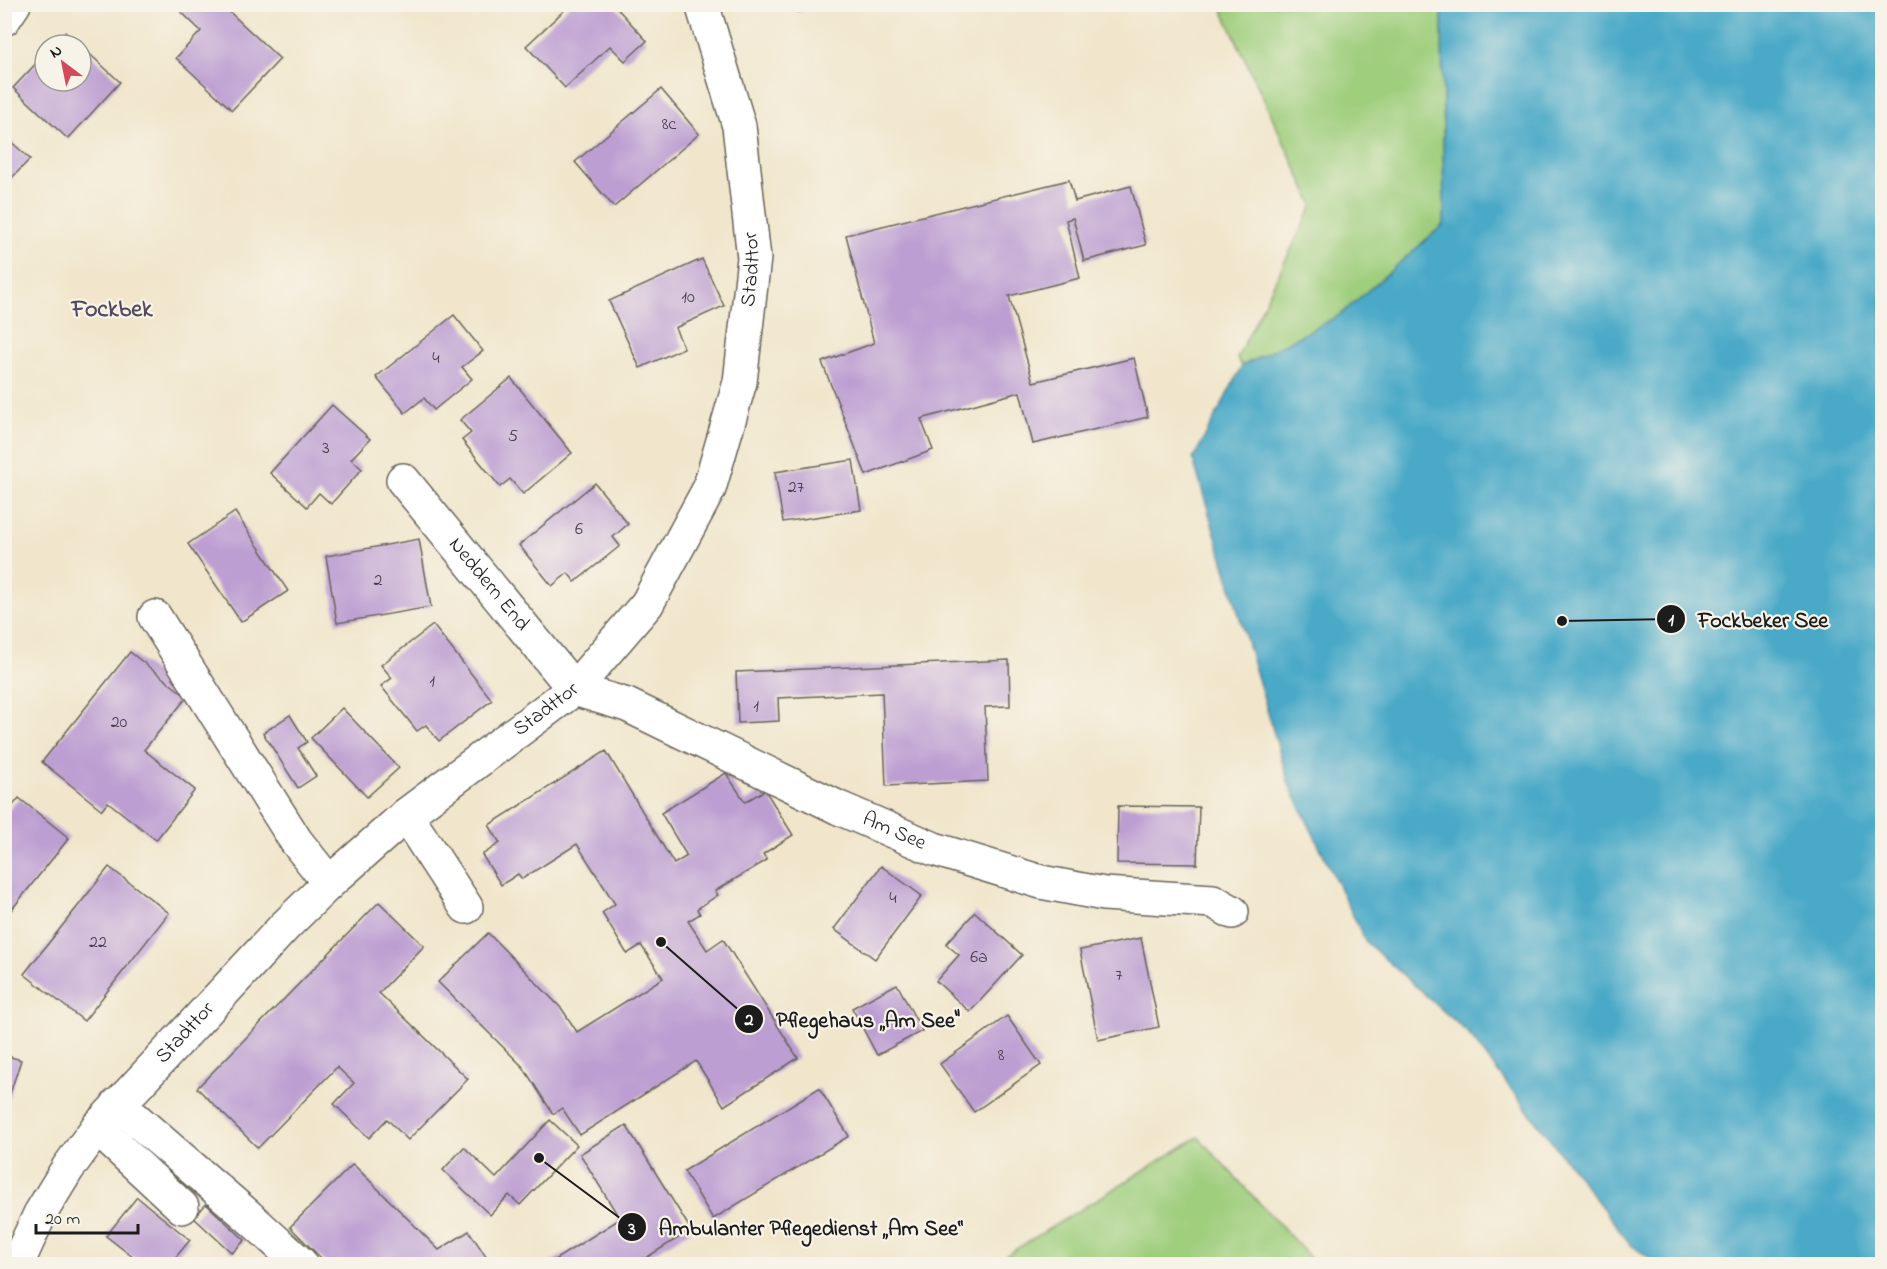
<svg xmlns="http://www.w3.org/2000/svg" width="1887" height="1269" viewBox="0 0 1887 1269" font-family="'Indie Flower',sans-serif">
  <style>
    .green { fill: #9fce7d; stroke: #5e754c; stroke-width: 1.5 }
    .water { fill: #48a9c7; stroke: #326272; stroke-width: 1.5 }
    .lines { fill: none; stroke-linecap: round; stroke-linejoin: round }
    .stream { stroke: #48a9c7; stroke-width: 10 }
    .building { fill: #bc9ed2 }
    .minor-casing { stroke: #67635a; stroke-width: 36 }
    .minor { stroke: #fff; stroke-width: 33 }
    .labels { text-anchor: middle; dominant-baseline: central; stroke-width: 4.5; stroke-linejoin: round; paint-order: stroke }
    .number-label { font-size: 18px; fill: #443c4a }
    .street-label { font-size: 21px; fill: #1c1c1c; stroke: #f7f3e8 }
    .quarter-label { font-size: 24px; font-weight: bold; fill: #544a5c; stroke: #f7f3e8 }
    .leader { fill: none; stroke: #1c1c1c; stroke-width: 2 }
    .callout-dot { fill: #1c1c1c; stroke: #f7f3e8; stroke-width: 2 }
    .mark-label { font-size: 18px; text-anchor: middle; font-weight: bold; fill: #fff }
    .callout-label { font-size: 22px; text-anchor: middle; font-weight: bold; fill: #1c1c1c; stroke: #f7f3e8; stroke-width: 4.5; stroke-linejoin: round; paint-order: stroke }
  </style>
  <rect width="100%" height="100%" fill="#f7f3e8"/>
  <filter id="ink" filterUnits="userSpaceOnUse"><feTurbulence type="fractalNoise" baseFrequency=".0167" numOctaves="2"/><feDisplacementMap in="SourceGraphic" scale="12" xChannelSelector="R" yChannelSelector="G"/><feConvolveMatrix kernelMatrix="1 2 1 2 8 2 1 2 1" color-interpolation-filters="sRGB"/></filter>
  <filter id="wash" filterUnits="userSpaceOnUse"><feTurbulence type="fractalNoise" baseFrequency=".008" numOctaves="4" result="noise"/><feDisplacementMap in="SourceGraphic" scale="24" xChannelSelector="R" yChannelSelector="G"/><feGaussianBlur stdDeviation="1.35" result="paint"/><feColorMatrix in="noise" values="0 0 0 0 0 0 0 0 0 0 0 0 0 0 0 0 0 1.4 0 .05"/><feComposite in="paint" operator="in"/></filter>
  <g filter="url(#wash)">
    <rect width="100%" height="100%" fill="#f1e6cc"/>
    <g class="green">
      <polygon points="1220,5 1442,5 1444,224 1340,315 1242,366 1237,358 1313,205"/>
      <polygon points="1198,1137 1316,1264 992,1264"/>
    </g>
    <polygon class="water" points="1442,5 1882,5 1882,1264 1658,1264 1631,1245 1468,1033 1366,942 1289,784 1193,459 1242,366 1340,315 1444,224"/>
    <g class="lines">
      <polyline class="stream" points="4,403 7,396"/>
    </g>
    <g id="blocks">
      <g class="building">
        <polygon points="173,4 221,4 280,59 232,110 176,58 201,31"/>
        <polygon points="571,4 613,4 647,41 625,61 610,46 565,88 526,46"/>
        <polygon points="796,4 820,4 820,5 798,12"/>
        <polygon points="65,32 80,45 53,45"/>
        <polygon points="81,46 120,82 68,139 13,88 45,54 45,81 81,81"/>
        <polygon points="661,89 699,134 614,207 575,162"/>
        <polygon points="4,135 30,159 4,186"/>
        <polygon points="1069,180 1075,201 1131,186 1146,245 1084,261 1073,218 1066,220 1080,278 1009,296 1033,382 1134,358 1148,417 1033,444 1020,392 921,419 933,450 866,475 822,362 874,343 846,235"/>
        <polygon points="702,259 724,306 675,328 684,348 640,368 609,301"/>
        <polygon points="454,315 483,351 462,367 472,379 434,410 424,398 405,413 376,377"/>
        <polygon points="511,378 572,453 523,494 510,479 500,487 462,440 471,433 460,420"/>
        <polygon points="332,405 370,439 351,459 362,469 331,504 319,493 307,507 270,473"/>
        <polygon points="853,460 861,510 783,522 775,472"/>
        <polygon points="595,483 628,524 613,537 620,546 575,582 568,573 552,586 519,545"/>
        <polygon points="235,512 288,591 241,622 188,544"/>
        <polygon points="419,539 431,607 337,623 326,556"/>
        <polygon points="433,625 492,700 439,741 426,725 417,731 381,686 392,678 381,665"/>
        <polygon points="130,652 187,697 144,750 195,790 156,840 108,802 102,810 42,762"/>
        <polygon points="1009,660 1010,706 985,707 988,781 886,786 882,693 778,698 779,721 738,723 736,672"/>
        <polygon points="342,708 399,768 367,797 311,738"/>
        <polygon points="290,715 307,742 298,748 316,776 298,788 263,733"/>
        <polygon points="606,751 674,864 687,856 661,813 726,773 745,802 765,790 793,835 763,854 767,860 715,891 718,895 697,909 700,914 688,921 707,950 723,939 798,1058 724,1106 696,1061 580,1135 562,1108 553,1114 523,1067 438,982 488,933 562,1009 577,1032 663,978 641,945 627,954 602,913 615,904 577,844 522,879 518,874 501,885 482,855 500,843 489,825"/>
        <polygon points="19,798 69,838 4,919 4,816"/>
        <polygon points="1118,806 1199,807 1197,864 1117,863"/>
        <polygon points="881,866 922,896 875,959 834,929"/>
        <polygon points="109,867 169,913 84,1021 24,974"/>
        <polygon points="379,902 424,946 379,993 468,1079 408,1140 387,1119 369,1138 334,1104 354,1083 337,1067 258,1148 197,1088"/>
        <polygon points="975,912 1022,955 970,1012 936,981 959,955 946,944"/>
        <polygon points="1141,938 1159,1027 1098,1040 1080,950"/>
        <polygon points="897,984 922,1031 877,1055 852,1008"/>
        <polygon points="1007,1016 1041,1065 974,1112 940,1064"/>
        <polygon points="4,1055 21,1060 5,1109 4,1109"/>
        <polygon points="819,1088 849,1136 713,1219 684,1171"/>
        <polygon points="550,1120 577,1145 520,1205 509,1195 490,1215 443,1170 464,1147 496,1178"/>
        <polygon points="626,1125 691,1230 636,1264 548,1264 620,1219 580,1154"/>
        <polygon points="353,1164 439,1250 469,1231 491,1264 327,1264 290,1227"/>
        <polygon points="137,1197 190,1240 170,1264 142,1264 106,1236"/>
        <polygon points="206,1204 245,1240 232,1253 194,1218"/>
      </g>
    </g>
  </g>
  <g filter="url(#ink)">
    <use href="#blocks" fill-opacity="0" stroke="#67635a" stroke-width="1.5"/>
    <g class="lines">
      <g class="minor-casing">
        <g id="minor">
          <polyline points="4,19 14,4"/>
          <path id="s1" d="M403,480l171,209"/>
          <polyline points="155,617 296,841 329,883"/>
          <path id="s2" d="M574,689l53,16 212,103 95,41 107,33 63,12 109,7 19,11"/>
          <polyline points="406,815 466,907"/>
          <polyline points="118,1104 248,1216 301,1264"/>
          <polyline points="97,1128 182,1207"/>
          <path id="s3" d="M17,1264l23,-50 28,-46 29,-40 188,-202 44,-43 77,-68 168,-126 73,-85 62,-115 31,-107 14,-124 -15,-132 -37,-122"/>
        </g>
      </g>
      <use href="#minor" class="minor"/>
    </g>
  </g>
  <g class="labels">
    <g class="number-label">
      <text x="669" y="125">8c</text>
      <text x="688" y="298">10</text>
      <text x="436" y="359">4</text>
      <text x="513" y="437">5</text>
      <text x="326" y="449">3</text>
      <text x="796" y="488">27</text>
      <text x="579" y="530">6</text>
      <text x="378" y="581">2</text>
      <text x="432" y="682">1</text>
      <text x="756" y="707">1</text>
      <text x="119" y="723">20</text>
      <text x="893" y="899">4</text>
      <text x="98" y="943">22</text>
      <text x="979" y="958">6a</text>
      <text x="1119" y="976">7</text>
      <text x="1001" y="1056">8</text>
    </g>
    <g class="street-label">
      <text stroke="none"><textPath href="#s3" startOffset="1276">Stadttor</textPath></text>
      <text stroke="none"><textPath href="#s1" startOffset="135">Neddern End</textPath></text>
      <text stroke="none"><textPath href="#s3" startOffset="774">Stadttor</textPath></text>
      <text stroke="none"><textPath href="#s2" startOffset="351">Am See</textPath></text>
      <text stroke="none"><textPath href="#s3" startOffset="288">Stadttor</textPath></text>
    </g>
    <g class="quarter-label">
      <text x="112" y="310">Fockbek</text>
    </g>
  </g>
  <path class="leader" d="M1562 621L1671 619M661 942L749 1019M539 1158L632 1227"/>
  <g class="callout-dot">
    <circle cx="1562" cy="621" r="6"/>
    <circle cx="661" cy="942" r="6"/>
    <circle cx="539" cy="1158" r="6"/>
    <circle cx="1671" cy="619" r="15"/>
    <circle cx="749" cy="1019" r="15"/>
    <circle cx="632" cy="1227" r="15"/>
  </g>
  <g class="mark-label">
    <text x="1671" y="625">1</text>
    <text x="749" y="1025">2</text>
    <text x="632" y="1234">3</text>
  </g>
  <g class="callout-label">
    <text x="1763" y="627">Fockbeker See</text>
    <text x="868" y="1027">Pflegehaus „Am See"</text>
    <text x="811" y="1235">Ambulanter Pflegedienst „Am See“</text>
  </g>
  <rect width="1887" height="1269" fill="none" stroke="#f7f3e8" stroke-width="24"/>
  <g transform="translate(63 63) rotate(328)"><circle r="28" fill="#f7f3e8" stroke="#9f9d96" stroke-width="1.5"/>
  <path d="M0-4.5L10 22L0 15L-10 22Z" fill="#d1495b"/>
  <text y="-9" font-size="16" font-weight="bold" text-anchor="middle" fill="#1c1c1c">N</text>
  </g>
  <path d="M36 1224v9h102v-9" fill="none" stroke="#1c1c1c" stroke-width="3"/>
  <text x="45" y="1224" font-size="18" fill="#1c1c1c" stroke="#f7f3e8" stroke-width="4.5" paint-order="stroke">20 m</text>
</svg>
